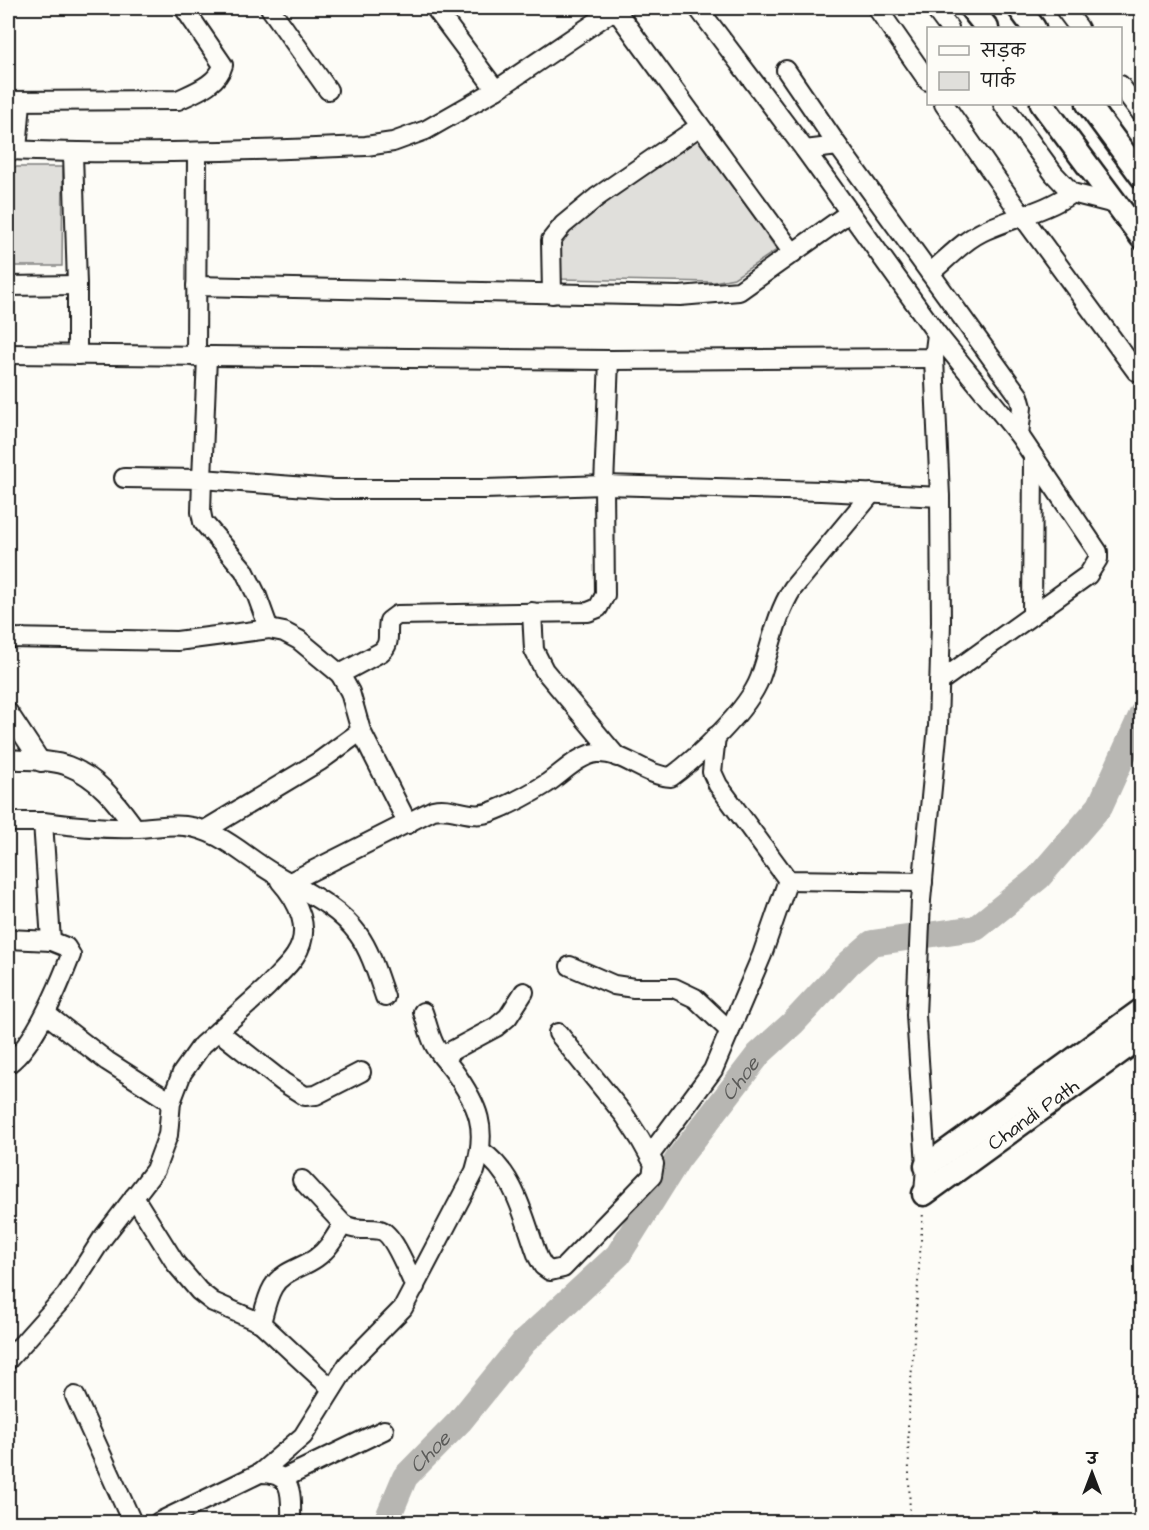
<svg xmlns="http://www.w3.org/2000/svg" width="1149" height="1530" viewBox="0 0 1149 1530" font-family="'Architects Daughter','Playpen Sans Deva',sans-serif">
  <style>
    .green { fill: #e0dfdb; stroke: #7e7e7c; stroke-width: 1.5 }
    .lines { fill: none; stroke-linecap: round; stroke-linejoin: round }
    .river { stroke: #b7b6b2; stroke-width: 26 }
    .minor-casing { stroke: #1c1c1c; stroke-width: 22 }
    .major-casing { stroke: #1c1c1c; stroke-width: 27 }
    .path { stroke: #1c1c1c; stroke-width: 2; stroke-dasharray: 1.5 4.5; stroke-linecap: butt }
    .minor { stroke: #fdfcf7; stroke-width: 18 }
    .major { stroke: #fdfcf7; stroke-width: 22 }
    .labels { text-anchor: middle; dominant-baseline: central; stroke-width: 4.5; stroke-linejoin: round; paint-order: stroke }
    .street-label { font-size: 20px; fill: #1c1c1c; stroke: #fdfcf7 }
    .water-label { font-size: 21px; font-style: italic; fill: #5a5a58; stroke: #fdfcf7 }
  </style>
  <rect width="100%" height="100%" fill="#fdfcf7"/>
  <filter id="ink" filterUnits="userSpaceOnUse"><feTurbulence type="fractalNoise" baseFrequency=".0167" numOctaves="2"/><feDisplacementMap in="SourceGraphic" scale="12" xChannelSelector="R" yChannelSelector="G"/><feConvolveMatrix kernelMatrix="1 2 1 2 8 2 1 2 1" color-interpolation-filters="sRGB"/></filter>
  <g filter="url(#ink)">
    <g class="green">
      <polygon points="700,138 777,250 734,278 714,282 560,279 560,242 567,229"/>
      <polygon points="8,167 63,167 62,266 8,266"/>
    </g>
    <g class="lines">
      <path class="river" id="s1" d="M386,1522l19,-45 55,-56 64,-79 94,-87 60,-96 81,-105 34,-31 56,-60 23,-20 104,-15 62,-50 62,-72 42,-92"/>
      <g class="minor-casing">
        <g id="minor">
          <polyline points="270,8 328,90"/>
          <polyline points="435,8 496,90"/>
          <polyline points="877,8 928,81"/>
          <polyline points="934,8 949,28"/>
          <polyline points="1064,8 1079,28"/>
          <polyline points="615,9 793,253"/>
          <polyline points="786,70 838,146"/>
          <polyline points="1120,85 1142,114"/>
          <path d="M8,101l170,-1c17,-8 40,-16 45,-35l-39,-57"/>
          <polyline points="944,104 1023,217 1136,371"/>
          <polyline points="1003,104 1054,174 1072,193 1115,204"/>
          <path d="M8,150c119,5 239,1 358,-4l27,-4 33,-12 70,-40 121,-82"/>
          <polyline points="17,150 21,102"/>
          <polyline points="805,150 838,146 1019,396 1022,407 1019,435"/>
          <polyline points="73,153 77,285 77,355"/>
          <path d="M930,273c18,-15 35,-34 56,-43 29,-13 60,-19 86,-37"/>
          <polyline points="8,286 77,285"/>
          <polyline points="196,286 680,296 739,291 849,213"/>
          <polyline points="552,294 551,240 563,225 597,197 700,126"/>
          <polyline points="937,334 1019,435 1098,552 1098,559 1088,575 939,682"/>
          <polyline points="8,354 609,360 934,358 937,334 805,150 698,8"/>
          <polyline points="196,357 197,152"/>
          <polyline points="207,357 202,479 334,489 484,489 604,485 822,491 940,497"/>
          <polyline points="124,478 202,479 201,512 203,522 244,570 257,596 269,629"/>
          <polyline points="532,612 534,650 544,670 617,757"/>
          <polyline points="1032,615 1033,456"/>
          <path d="M8,638l169,3 92,-12 15,3 15,8 41,34 41,-22c11,-9 5,-19 8,-31l8,-6 191,-3 10,-4 7,-13 -1,-110 5,-125"/>
          <polyline points="340,674 350,692 361,731 408,824"/>
          <polyline points="8,712 41,762"/>
          <polyline points="716,736 712,772 718,785 788,880 923,882"/>
          <path d="M8,759c18,2 42,0 60,7 31,12 48,36 67,62"/>
          <polyline points="8,822 43,822 51,941"/>
          <path d="M43,822c30,4 61,7 92,6 16,0 33,-4 50,-2 35,4 59,30 88,47 30,18 64,32 85,61 13,18 20,43 27,63"/>
          <polyline points="205,830 320,761 361,731"/>
          <path d="M290,882l143,-72c22,-5 38,12 63,0 17,-7 34,-16 50,-26 14,-9 34,-30 51,-31 26,-2 48,23 74,24 27,-20 77,-67 89,-99 11,-30 15,-62 33,-90l79,-95"/>
          <path d="M8,939l43,2 15,6 5,8c-12,31 -36,90 -63,109"/>
          <polyline points="570,966 614,985 634,988 674,988 695,998 730,1031"/>
          <polyline points="46,1014 107,1061 171,1102"/>
          <path d="M218,1031c17,-15 33,-29 49,-44 9,-10 21,-20 28,-31 18,-26 3,-55 -15,-75"/>
          <polyline points="442,1056 496,1027 508,1017 524,992"/>
          <path d="M481,1151c35,23 43,69 57,106l5,9 7,5 13,-3 89,-92 2,-12 -14,-25 -15,-23 -67,-83"/>
          <polyline points="650,1155 713,1070 762,955 788,880"/>
          <path d="M302,1180l41,44c12,8 24,3 37,6 13,3 29,44 35,57"/>
          <polyline points="924,1194 926,1166 916,1015 921,900 938,726 941,622 940,497 934,358"/>
          <polyline points="134,1197 176,1264 199,1291 213,1302 261,1323 332,1389"/>
          <path d="M261,1323c3,-11 6,-26 12,-36 9,-16 29,-19 43,-29 13,-9 19,-21 27,-34"/>
          <polyline points="8,1360 66,1295 102,1239 155,1170 168,1135 171,1102 182,1073 202,1045 218,1031 283,1082 305,1096 316,1095 361,1072"/>
          <polyline points="75,1396 132,1522"/>
          <path d="M260,1473l43,-37 45,-72 55,-56 72,-137c13,-43 4,-65 -22,-101 -6,-8 -14,-16 -19,-26 -5,-10 -7,-21 -11,-32"/>
          <polyline points="284,1478 384,1430"/>
          <path d="M159,1522l101,-49c35,-1 31,23 31,49"/>
        </g>
      </g>
      <g class="major-casing">
        <g id="major">
          <polyline points="971,8 987,28"/>
          <polyline points="1019,8 1034,28"/>
          <polyline points="1042,104 1142,238"/>
          <polyline points="1088,104 1142,177"/>
          <polyline points="926,1166 1142,1010"/>
          <path id="s2" d="M924,1194l218,-158"/>
        </g>
      </g>
      <polyline class="path" points="910,1522 908,1423 923,1212"/>
      <use href="#minor" class="minor"/>
      <use href="#major" class="major"/>
    </g>
  </g>
  <g class="labels">
    <g class="street-label">
      <text stroke="none"><textPath href="#s2" startOffset="135">Chandi Path</textPath></text>
    </g>
    <g class="water-label">
      <text stroke="none"><textPath href="#s1" startOffset="572">Choe</textPath></text>
      <text stroke="none"><textPath href="#s1" startOffset="84">Choe</textPath></text>
    </g>
  </g>
  <rect width="1149" height="1530" fill="none" stroke="#fdfcf7" stroke-width="30"/>
  <rect x="15" y="15" width="1119" height="1500" fill="none" stroke="#1c1c1c" stroke-width="2" filter="url(#ink)"/>
  <rect x="927" y="27" width="195" height="78" fill="#fdfcf7" stroke="#a3a29f" stroke-width="1.5"/>
  <rect x="939" y="46" width="30" height="9" fill="#fdfcf7" stroke="#a3a29f" stroke-width="1.5"/>
  <text x="981" y="57" font-size="18" fill="#1c1c1c">सड़क</text>
  <rect x="939" y="72" width="30" height="18" fill="#e0dfdb" stroke="#a3a29f" stroke-width="1.5"/>
  <text x="981" y="87" font-size="18" fill="#1c1c1c">पार्क</text>
  <g transform="translate(1092 1473)" stroke="#fdfcf7" stroke-width="4.5" paint-order="stroke">
  <path d="M0-4.5L10 22L0 15L-10 22Z" fill="#1c1c1c"/>
  <text y="-9" font-size="16" font-weight="bold" text-anchor="middle" fill="#1c1c1c">उ</text>
  </g>
</svg>
